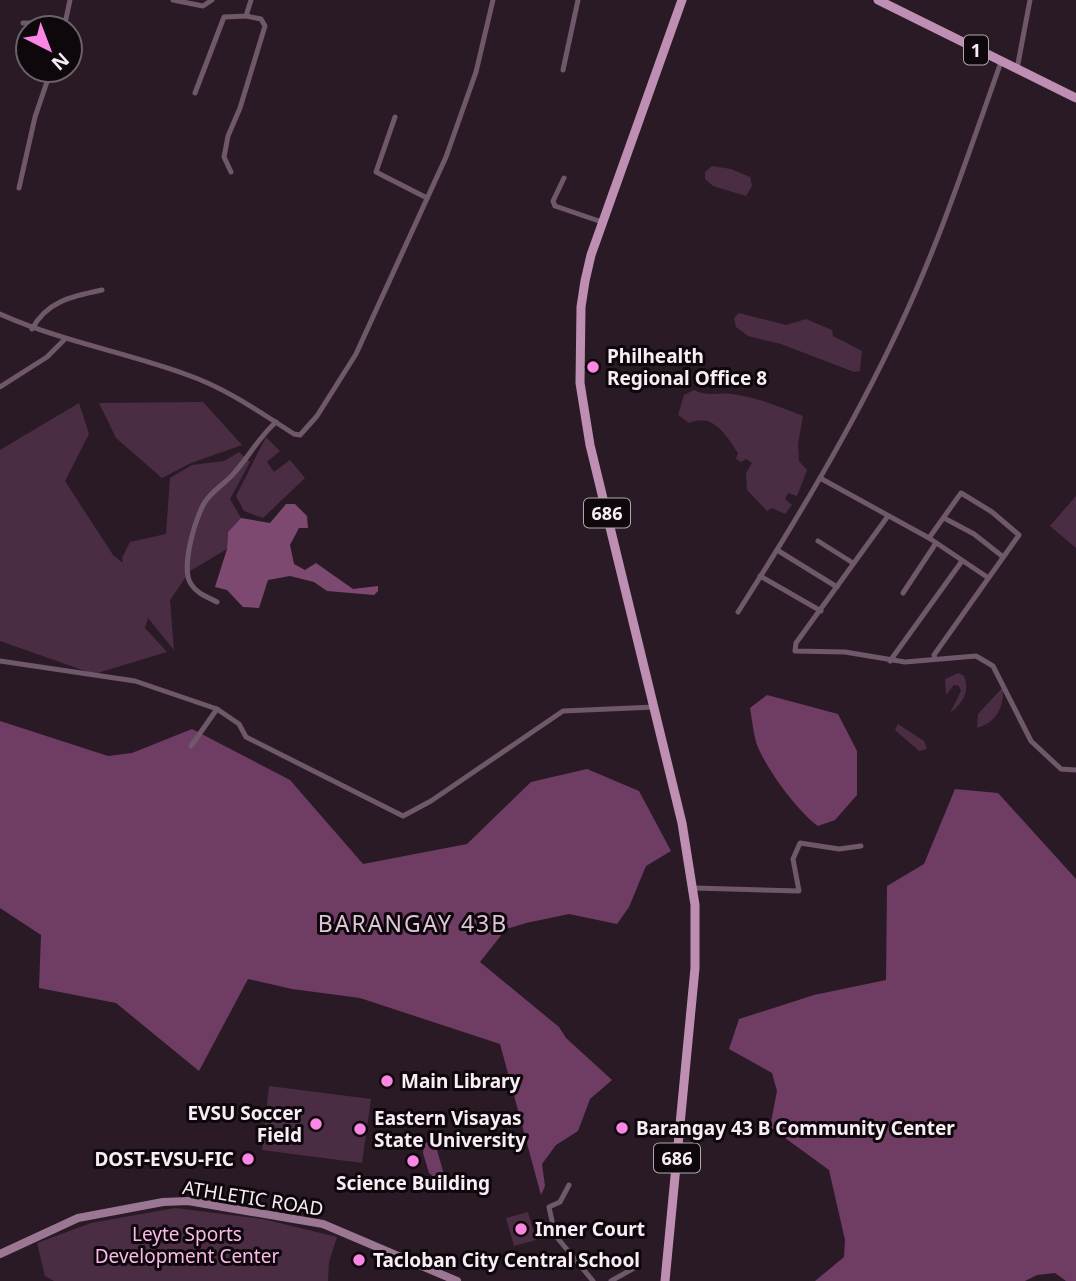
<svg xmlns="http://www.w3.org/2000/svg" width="1076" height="1281" viewBox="0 0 1076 1281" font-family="'Noto Sans',sans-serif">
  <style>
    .green { fill: #4a2d43 }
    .forest { fill: #6f3d64 }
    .water { fill: #7d4971 }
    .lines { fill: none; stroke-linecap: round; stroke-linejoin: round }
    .street { stroke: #6f5869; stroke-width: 5 }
    .secondary { stroke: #9c7793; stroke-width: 8 }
    .primary { stroke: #bf8fb3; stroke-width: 9 }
    .poi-dot { fill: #fc86e4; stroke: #0e070c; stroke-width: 2.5 }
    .labels { text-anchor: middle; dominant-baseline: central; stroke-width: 6; stroke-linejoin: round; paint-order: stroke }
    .shield { fill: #0e070c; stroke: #b2a8af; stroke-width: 2 }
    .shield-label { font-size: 18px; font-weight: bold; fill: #f9edf5 }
    .poi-label { font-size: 19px; font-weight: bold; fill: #f9edf5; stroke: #0e070c; text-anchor: start }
    .street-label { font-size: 19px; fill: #f9edf5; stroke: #0e070c }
    .park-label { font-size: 19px; fill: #fabaea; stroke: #0e070c }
    .quarter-label { font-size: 23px; letter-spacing: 2px; fill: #ddc6d6; stroke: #0e070c }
  </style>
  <rect width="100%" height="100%" fill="#2a1a26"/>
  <g class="green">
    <polygon points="712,166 731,169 750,177 752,186 746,196 713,186 705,179 705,172"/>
    <polygon points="739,313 786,325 806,319 832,330 833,336 862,351 860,371 854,372 781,344 748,336 736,327 734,318"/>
    <path d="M694,390c14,7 24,2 38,4 25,3 48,13 71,22l-5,28 1,17 8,9 -10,26 -9,-3 -3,6 7,6 -7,9 -13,-6 -5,3 -20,-21 -1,-17 6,-10 -6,-4 -5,3 -5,-3 2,-6c-12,-18 -25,-41 -49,-30l-11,-8 6,-20z"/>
    <polygon points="203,402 242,445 191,463 162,478 116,438 99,403"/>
    <polygon points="79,403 89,434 65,481 113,555 123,563 122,558 130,542 166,534 170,478 192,465 224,461 239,452 250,462 230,499 241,518 228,532 227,549 190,571 170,600 174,650 148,618 145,628 167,652 94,674 0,641 0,450"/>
    <polygon points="266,437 280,451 267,462 274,472 290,460 305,478 263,518 244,511 236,496"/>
    <polygon points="1076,496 1076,548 1050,526"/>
    <path d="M958,673l6,3c6,16 -1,27 -14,37l11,-22 -2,-5 -5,-1 -8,10 -1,-16z"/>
    <path d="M1003,687c1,20 -6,35 -26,41l1,-14z"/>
    <polygon points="898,724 924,741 927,749 919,751 895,730"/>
    <polygon points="269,1086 371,1099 362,1163 262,1150"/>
    <polygon points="175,1208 263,1219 337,1237 329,1262 328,1281 54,1281 45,1276 37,1243 91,1223"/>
    <polygon points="528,1212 536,1240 514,1246 506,1218"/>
  </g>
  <g class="forest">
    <path d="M767,695l71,19 19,37v44l-22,25 -17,6c-21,-15 -54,-60 -62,-84 -3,-11 -4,-23 -6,-34z"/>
    <polygon points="0,721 108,756 132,753 192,729 290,780 363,864 467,844 531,782 587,769 639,791 671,851 646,866 629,907 617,924 569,914 526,923 506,929 480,962 559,1027 566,1038 612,1080 590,1099 578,1131 556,1145 542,1164 545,1186 541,1195 500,1044 360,998 292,989 248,979 199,1071 116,1003 39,988 41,935 0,908"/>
    <polygon points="955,789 998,793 1076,879 1076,1281 1066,1281 1055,1273 1037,1275 1025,1281 815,1281 844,1257 845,1240 829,1170 770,1127 777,1091 772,1073 729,1049 739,1019 814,995 886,980 887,886 924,864"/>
    <polygon points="434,1139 444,1175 435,1178 429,1173 423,1153 424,1144"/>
  </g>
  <polygon class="water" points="286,504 295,504 307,516 308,528 299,528 290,545 294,564 305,570 316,563 353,589 378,586 378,591 374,595 327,591 314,582 290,576 268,580 259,608 243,607 227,590 215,587 227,549 228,532 241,518 270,523"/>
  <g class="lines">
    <g class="street">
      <polyline points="173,0 203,6 212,0"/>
      <polyline points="23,23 65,23"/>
      <polyline points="64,28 70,0"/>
      <polyline points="1017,69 1030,0"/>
      <polyline points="563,70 578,0"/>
      <polyline points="195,93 224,17 246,16 251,0"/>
      <polyline points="395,117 376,172 427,198"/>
      <polyline points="231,172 224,157 228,136 240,108 265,26 261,19 246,16"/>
      <polyline points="564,178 553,201 555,206 602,222"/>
      <polyline points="19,188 35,117 51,70"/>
      <path d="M0,314c60,27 124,38 185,60 41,14 73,37 109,60l6,1 17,-19 39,-62 90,-197 30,-85 17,-72"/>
      <path d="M32,329c15,-28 41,-33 70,-39"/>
      <polyline points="0,387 47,357 64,340"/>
      <polyline points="820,478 929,538 987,577"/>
      <polyline points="888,516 796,643 795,651 845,652 905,662 976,656 993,666 1031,741 1061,769 1076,770"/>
      <polyline points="944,518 974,534 1002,556"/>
      <polyline points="929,538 961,493 992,512 1019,535 934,655 935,659"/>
      <polyline points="818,541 853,563"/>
      <polyline points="777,550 837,587"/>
      <polyline points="760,576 821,611"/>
      <polyline points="903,593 936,543"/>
      <path d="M217,602c-9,-5 -20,-8 -26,-18 -11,-15 5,-73 17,-86 8,-10 19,-16 27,-26 15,-17 24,-35 41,-50"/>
      <path d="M738,612c58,-91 114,-184 160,-282 41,-86 71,-178 103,-268"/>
      <polyline points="0,661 135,681 217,709 239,724 246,737 403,816 431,801 563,711 655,707"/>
      <polyline points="890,661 962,561"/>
      <polyline points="191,746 217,709"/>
      <polyline points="694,888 799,891 793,859 800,843 839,849 861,846"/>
      <polyline points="569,1185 560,1202 549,1207 555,1235 593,1281"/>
      <polyline points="611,1281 636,1267"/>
    </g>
    <polyline class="secondary" points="0,1254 78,1218 163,1202 188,1201 323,1224 457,1281"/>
    <g class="primary">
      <polyline points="878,0 1076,98"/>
      <polyline points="665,1281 695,968 695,905 682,823 590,445 580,383 581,307 585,281 591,255 682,0"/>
    </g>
  </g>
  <g class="poi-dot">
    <circle cx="593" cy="367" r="7"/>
    <circle cx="387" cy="1081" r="7"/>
    <circle cx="316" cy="1124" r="7"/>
    <circle cx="622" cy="1128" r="7"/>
    <circle cx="360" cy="1129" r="7"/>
    <circle cx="248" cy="1159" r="7"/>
    <circle cx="413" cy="1161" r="7"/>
    <circle cx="521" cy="1229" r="7"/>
    <circle cx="359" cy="1260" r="7"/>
  </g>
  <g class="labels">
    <g class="shield">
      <rect x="964" y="35.5" width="24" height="29" rx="5"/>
      <rect x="584" y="498.5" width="46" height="29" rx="5"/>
      <rect x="654" y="1143.5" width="46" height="29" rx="5"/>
    </g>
    <g class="shield-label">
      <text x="976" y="50">1</text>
      <text x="607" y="513">686</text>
      <text x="677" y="1158">686</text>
    </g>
    <g class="poi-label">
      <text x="607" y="356">Philhealth<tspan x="607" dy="22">Regional Office 8</tspan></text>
      <text x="401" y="1081">Main Library</text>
      <text x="302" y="1113" text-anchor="end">EVSU Soccer<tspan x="302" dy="22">Field</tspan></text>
      <text x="374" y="1118">Eastern Visayas<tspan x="374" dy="22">State University</tspan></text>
      <text x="636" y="1128">Barangay 43 B Community Center</text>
      <text x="234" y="1159" text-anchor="end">DOST-EVSU-FIC</text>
      <text x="413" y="1183" text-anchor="middle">Science Building</text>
      <text x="535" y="1229">Inner Court</text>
      <text x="373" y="1260">Tacloban City Central School</text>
    </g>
    <g class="street-label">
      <text transform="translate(253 1198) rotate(9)">ATHLETIC ROAD</text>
    </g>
    <g class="park-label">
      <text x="187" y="1234">Leyte Sports<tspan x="187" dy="22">Development Center</tspan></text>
    </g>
    <g class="quarter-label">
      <text x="413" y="923">BARANGAY 43B</text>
    </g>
  </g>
  <g transform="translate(49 49) rotate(138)"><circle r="33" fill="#0e070c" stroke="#6c6369" stroke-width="2"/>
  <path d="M0-5L12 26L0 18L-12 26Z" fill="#fc86e4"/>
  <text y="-10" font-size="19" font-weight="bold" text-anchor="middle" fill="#f9edf5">N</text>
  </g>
</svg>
